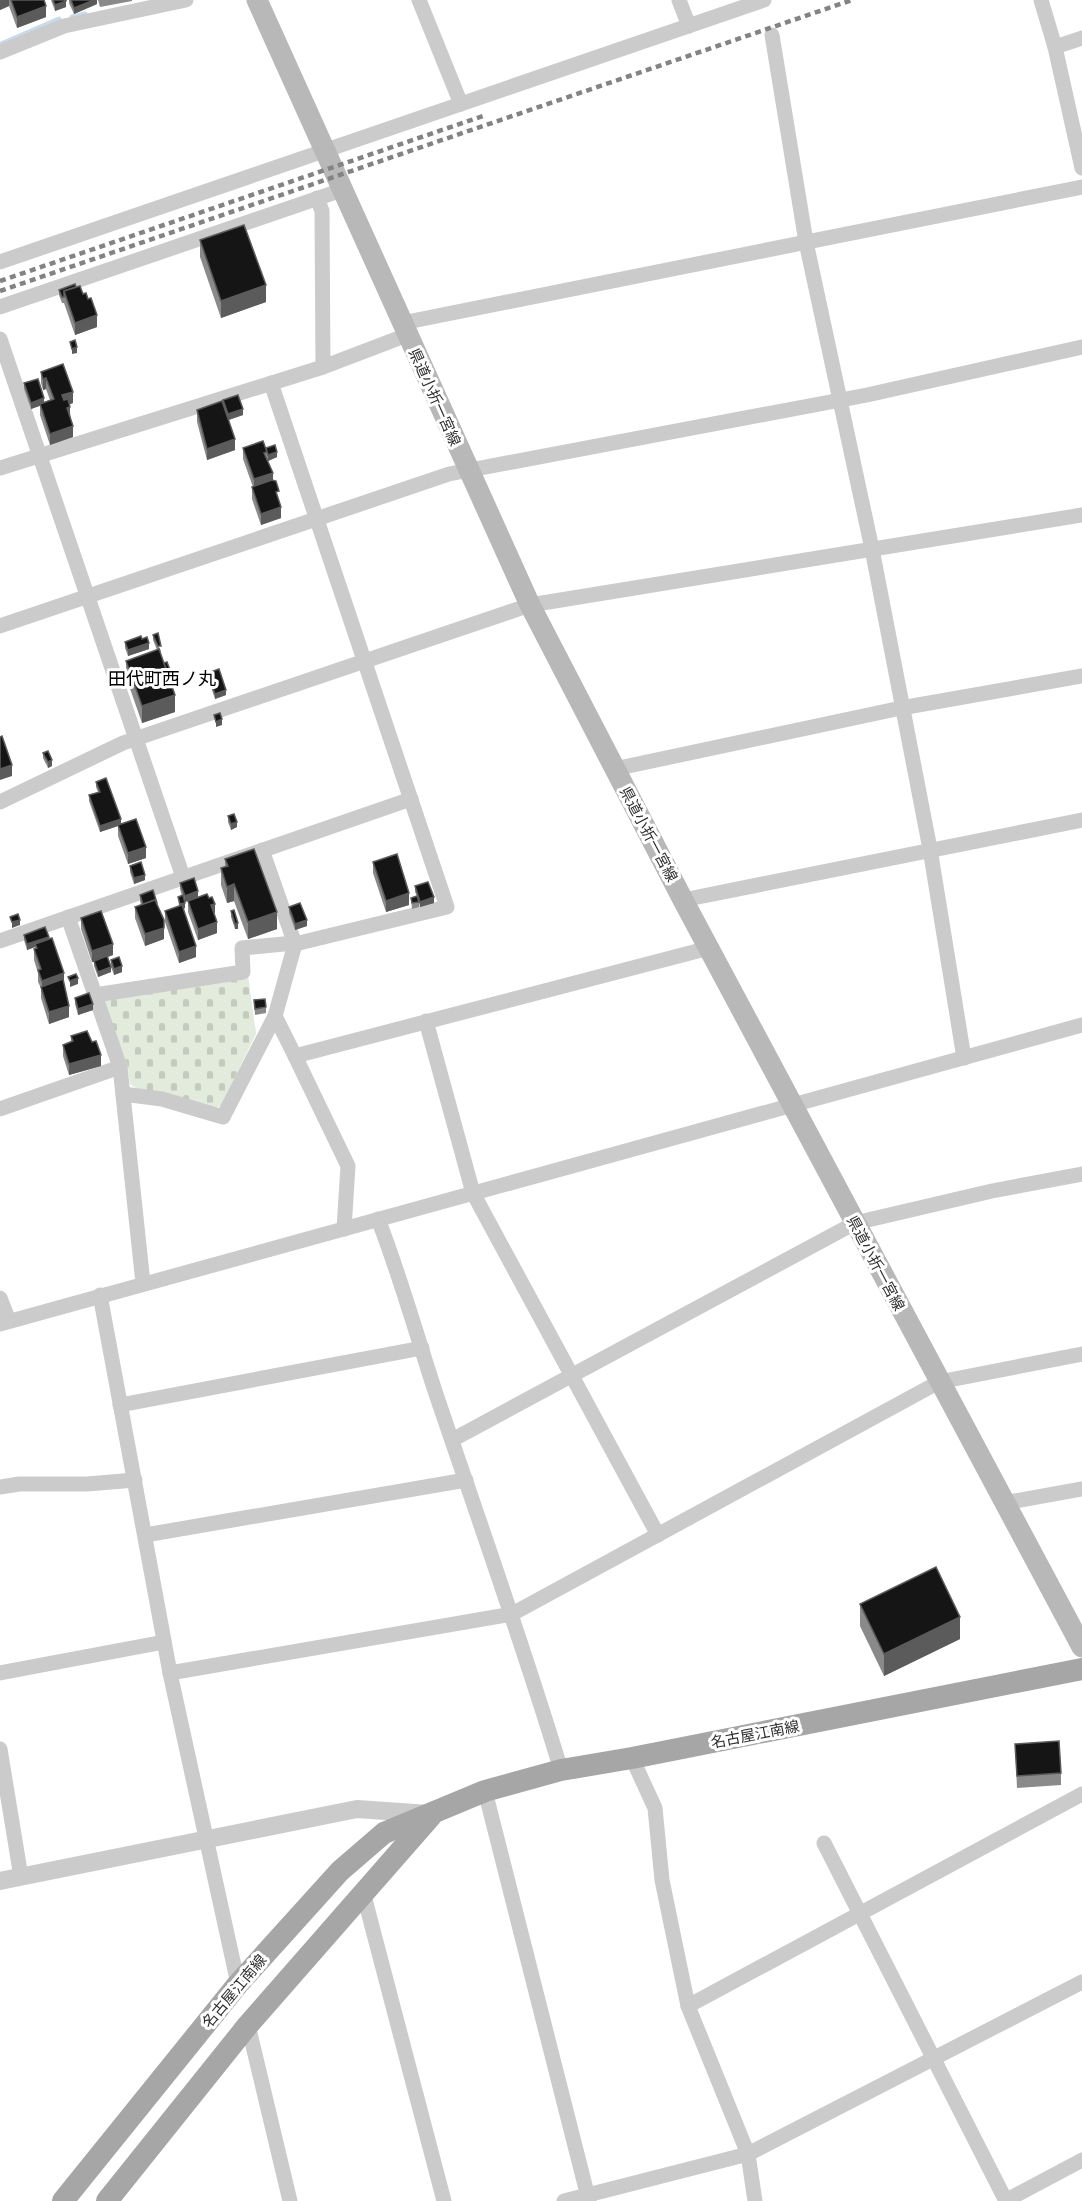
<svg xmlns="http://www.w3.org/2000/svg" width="1082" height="2201" viewBox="0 0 1082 2201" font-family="Arial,'Noto Sans JP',sans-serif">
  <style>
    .cemetery { fill: url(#cemetery-stones) }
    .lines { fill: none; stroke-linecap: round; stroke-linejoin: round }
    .stream { stroke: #c9daea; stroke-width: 5 }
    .minor { stroke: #cbcbcb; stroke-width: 15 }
    .tertiary { stroke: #cbcbcb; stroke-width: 18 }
    .secondary { stroke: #b8b8b8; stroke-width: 21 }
    .primary { stroke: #a6a6a6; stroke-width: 22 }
    .rail { stroke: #838383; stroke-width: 4.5; stroke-dasharray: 6 4.5; stroke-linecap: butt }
    .wall { fill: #8a8a8a }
    .shaded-wall { fill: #5b5b5b }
    .building { fill: #151515; stroke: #5b5b5b; stroke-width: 1.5 }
    .labels { text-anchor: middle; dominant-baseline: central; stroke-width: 6; stroke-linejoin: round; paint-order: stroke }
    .street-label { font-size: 15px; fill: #2e2e2e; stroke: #fff }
    .quarter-label { font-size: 18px; fill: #000; stroke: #fff }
  </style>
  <defs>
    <pattern id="cemetery-stones" width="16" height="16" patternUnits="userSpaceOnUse" patternTransform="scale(1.5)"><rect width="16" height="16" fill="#e3ebdd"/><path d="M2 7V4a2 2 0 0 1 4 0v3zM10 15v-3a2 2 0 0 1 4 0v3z" fill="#c3cabe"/></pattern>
  </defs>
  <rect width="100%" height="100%" fill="#fff"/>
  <polygon class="cemetery" points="248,975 256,1034 221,1106 214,1108 138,1090 130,1084 127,1064 103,998"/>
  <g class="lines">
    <g class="stream">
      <polyline points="72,17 85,14"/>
      <polyline points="1,44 59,19"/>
    </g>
    <g class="minor">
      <polyline points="419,0 461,104"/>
      <polyline points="679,0 689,26"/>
      <polyline points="1041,0 1055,47 1082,168"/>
      <polyline points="772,35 806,242 872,549 930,849 964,1058"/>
      <polyline points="1055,47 1082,38"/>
      <polyline points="0,52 64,26 186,0"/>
      <polyline points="317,198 322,211 323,367"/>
      <polyline points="0,262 764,0"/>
      <polyline points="0,307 342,190"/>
      <polyline points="402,323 1082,187"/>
      <polyline points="0,339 183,877"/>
      <polyline points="0,468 323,367 407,335"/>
      <polyline points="0,626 449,474 867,395 1082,347"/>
      <polyline points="614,769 901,708 1082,676"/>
      <polyline points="0,802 123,743 530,605 1082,515"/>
      <polyline points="262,850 295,944"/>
      <polyline points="683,900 1082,820"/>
      <polyline points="68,917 120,1067 143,1283"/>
      <polyline points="0,941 411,799"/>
      <polyline points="95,995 243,972 242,948 294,943"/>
      <polyline points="275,1016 295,1056"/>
      <polyline points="426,1021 473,1193 658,1535"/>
      <polyline points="123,1094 162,1099 223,1117 275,1016 295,944 447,907 271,383"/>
      <polyline points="0,1109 120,1067"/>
      <path d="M378,1219c23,59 39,118 59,178 42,124 86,247 124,373"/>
      <polyline points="344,1229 348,1166 295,1056 709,948"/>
      <polyline points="100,1295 170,1673 238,1984"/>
      <polyline points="0,1298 9,1321"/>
      <polyline points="0,1324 1082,1025"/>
      <polyline points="120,1405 422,1348"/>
      <polyline points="452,1440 855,1223 992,1191 1082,1174"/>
      <polyline points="0,1487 19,1484 87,1484 135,1480"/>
      <polyline points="1004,1503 1082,1489"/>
      <polyline points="145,1535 466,1480"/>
      <polyline points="0,1673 164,1642"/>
      <polyline points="170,1673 512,1614 939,1382 1082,1354"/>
      <polyline points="0,1749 21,1877"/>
      <polyline points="632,1758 655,1808 662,1880 688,2006 748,2154 755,2201"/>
      <polyline points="485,1791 589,2201"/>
      <polyline points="824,1843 1006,2201"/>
      <polyline points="363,1892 444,2201"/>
      <polyline points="688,2006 1082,1794"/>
      <polyline points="248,2025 290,2201"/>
      <polyline points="564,2201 748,2154 1082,1982"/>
      <polyline points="1005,2201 1082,2160"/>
    </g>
    <polyline class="tertiary" points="0,1881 357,1809 429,1814"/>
    <polyline class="secondary" points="257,0 530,605 683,900 1082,1647"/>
    <g class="primary">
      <polyline points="63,2201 238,1984 340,1871 384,1833 485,1791 561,1770 632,1758 1082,1669"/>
      <polyline points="107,2201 248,2025 431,1816"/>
    </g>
    <g class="rail">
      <polyline points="0,281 483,116"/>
      <polyline points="0,291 852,0"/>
    </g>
  </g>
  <g class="wall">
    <polygon points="0,0 44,0 46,17 17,28 9,6 0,10"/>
    <polygon points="51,0 66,0 66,7 55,11"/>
    <polygon points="69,0 97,0 97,4 74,14 69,3"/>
    <polygon points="98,0 132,0 132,1 100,7"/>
    <polygon points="200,240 266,302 221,318 200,257"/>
    <polygon points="76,287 83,294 97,327 75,335 64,303 62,303 59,295 59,290"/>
    <polygon points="41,372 73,403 69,404 73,437 50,445 40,415 40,406 31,409 24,389 24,383 44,402 50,400 46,389 43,390 41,383"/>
    <polygon points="223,400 243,415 229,420 235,450 207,460 197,422 197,410 223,405"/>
    <polygon points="243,448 266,448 277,457 268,461 279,501 281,518 261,525 252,499 252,487 253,487 243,459"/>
    <polygon points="153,635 161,651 160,652 164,663 170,676 169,676 175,712 142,723 126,677 126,661 157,650 153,640"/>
    <polygon points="142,639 149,649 128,656 125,648 125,642"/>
    <polygon points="208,673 226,695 215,699 208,678"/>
    <polygon points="43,753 52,766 48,768 43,758"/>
    <polygon points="96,782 121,824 146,858 128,864 118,836 118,826 100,832 89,801 89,795 98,792 96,787"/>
    <polygon points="228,816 237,827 231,830 228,822"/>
    <polygon points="225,859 277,929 248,939 234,901 227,903 221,885 221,868 225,866"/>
    <polygon points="373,862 409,905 386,912 373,873"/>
    <polygon points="130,866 145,880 134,884 130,872"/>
    <polygon points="180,883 198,897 185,902 185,908 183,909 196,957 179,963 165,922 165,911 179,906 178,897 182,896 180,889"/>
    <polygon points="415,886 434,903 420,907 419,903 419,907 412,909 411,898 417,896 415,892"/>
    <polygon points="140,895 157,906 164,939 145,946 135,918 135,907 141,905 140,901"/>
    <polygon points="188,901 215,915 217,933 198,940 188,912"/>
    <polygon points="289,907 307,926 295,930 289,913"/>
    <polygon points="231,911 238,929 235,929 231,917"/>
    <polygon points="81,918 113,955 108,957 111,965 111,960 122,972 114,975 111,967 111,972 98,977 94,966 94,962 92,962 81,929"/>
    <polygon points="24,935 49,939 64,984 69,1017 49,1024 41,998 41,988 38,982 38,973 34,960 34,949 35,948 35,947 27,950 24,940"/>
    <polygon points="75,998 93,1010 78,1015 75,1004"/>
    <polygon points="254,1000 266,1007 266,1013 255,1015"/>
    <polygon points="71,1036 101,1066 69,1075 63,1056 63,1045 71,1042"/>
    <polygon points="860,1604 960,1639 884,1676 860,1626"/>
    <polygon points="1015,1744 1061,1773 1061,1785 1017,1788"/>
  </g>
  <g class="shaded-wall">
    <polygon points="0,0 9,0 9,6 0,10"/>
    <polygon points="94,0 97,0 97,4 74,14 74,8"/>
    <polygon points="66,1 66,7 55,11 55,5"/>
    <polygon points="46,6 46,17 17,28 17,17"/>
    <polygon points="266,285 266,302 221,318 221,301"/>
    <polygon points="97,315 97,327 75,335 75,323"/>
    <polygon points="77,347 77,353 72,354 72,349"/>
    <polygon points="46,378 46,389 43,390 43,379"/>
    <polygon points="73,392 73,403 62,407 62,395"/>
    <polygon points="44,398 44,404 31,409 31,403"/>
    <polygon points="70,407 70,418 67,408"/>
    <polygon points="243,409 243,415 228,420 228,414"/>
    <polygon points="73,426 73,437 50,445 50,434"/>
    <polygon points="235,439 235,450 207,460 207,449"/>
    <polygon points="277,452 277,457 268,461 268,455"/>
    <polygon points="273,473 273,484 254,491 254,479"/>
    <polygon points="281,507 281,518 261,525 261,514"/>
    <polygon points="149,643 149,649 128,656 128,650"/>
    <polygon points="226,690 226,695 215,699 215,694"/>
    <polygon points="175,695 175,712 142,723 142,706"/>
    <polygon points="222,719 222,725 216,727 216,722"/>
    <polygon points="52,760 52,766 48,768 48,762"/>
    <polygon points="12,765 12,776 0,780 0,769"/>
    <polygon points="121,819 121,825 100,832 100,826"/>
    <polygon points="237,822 237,827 231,830 231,824"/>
    <polygon points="146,847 146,858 128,864 128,853"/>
    <polygon points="145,875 145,880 134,884 134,878"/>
    <polygon points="234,884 234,901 227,903 227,887"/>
    <polygon points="198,891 198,897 185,902 185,896"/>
    <polygon points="409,893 409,905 386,912 386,901"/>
    <polygon points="434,897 434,903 420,907 420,902"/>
    <polygon points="185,903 185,908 180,910 180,904"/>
    <polygon points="215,904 215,915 211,905"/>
    <polygon points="277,912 277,929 248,939 248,922"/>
    <polygon points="20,920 20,925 12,928 12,922"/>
    <polygon points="307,920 307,926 295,930 295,924"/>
    <polygon points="217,922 217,933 198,940 198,929"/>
    <polygon points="238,923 238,929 235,929 235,924"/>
    <polygon points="164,928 164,939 145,946 145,934"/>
    <polygon points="49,937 49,942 35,944 35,947 27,950 27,944"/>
    <polygon points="113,944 113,955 92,962 92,951"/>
    <polygon points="196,946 196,957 179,963 179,952"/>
    <polygon points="122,966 122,972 114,975 114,969"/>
    <polygon points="111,967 111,972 98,977 98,972"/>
    <polygon points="64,973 64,984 42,992 42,981"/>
    <polygon points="78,978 78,984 70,987 70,981"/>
    <polygon points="93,1004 93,1010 78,1015 78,1009"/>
    <polygon points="69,1006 69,1017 49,1024 49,1012"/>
    <polygon points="101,1055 101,1066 69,1075 69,1064"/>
    <polygon points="960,1617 960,1639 884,1676 884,1654"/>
  </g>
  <g class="building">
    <polygon points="11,0 44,0 46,6 17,17"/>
    <polygon points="53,0 66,0 66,1 55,5"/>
    <polygon points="71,0 94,0 74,8"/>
    <polygon points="244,225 266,285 221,301 200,240"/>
    <polygon points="75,284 76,287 64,291 64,297 62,297 59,290"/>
    <polygon points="80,286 83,294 86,293 88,299 91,298 97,315 75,323 64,291"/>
    <polygon points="75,340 77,347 72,349 70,342"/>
    <polygon points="63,364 73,392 62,395 64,400 68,399 70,407 67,408 73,426 50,434 40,404 54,399 46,378 43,379 41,372"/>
    <polygon points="38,379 44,398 31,403 24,383"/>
    <polygon points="238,395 243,409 228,414 223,400"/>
    <polygon points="222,401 235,439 207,449 197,410"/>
    <polygon points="263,441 267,452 264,453 273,473 254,479 243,448"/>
    <polygon points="275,445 277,452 268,455 266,448"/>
    <polygon points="272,480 276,481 279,491 276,492 281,507 261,514 252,487"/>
    <polygon points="158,633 161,646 158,646 153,635"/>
    <polygon points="141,636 142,639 147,637 149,643 128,650 125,642"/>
    <polygon points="159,649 175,695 142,706 126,661"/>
    <polygon points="167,662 170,670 167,671 164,663"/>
    <polygon points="219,669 226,690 215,694 208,673"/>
    <polygon points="220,713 222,719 216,722 214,715"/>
    <polygon points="2,736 12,765 0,769 0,737"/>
    <polygon points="48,751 52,760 48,762 43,753"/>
    <polygon points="106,778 121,819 100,826 89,795 100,792 96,782"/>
    <polygon points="234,814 237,822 231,824 228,816"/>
    <polygon points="136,819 146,847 128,853 118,825"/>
    <polygon points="254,849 277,912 248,922 234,884 227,887 221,868 228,866 225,859"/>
    <polygon points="397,854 409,893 386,901 373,862"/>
    <polygon points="141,862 145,875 134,878 130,866"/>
    <polygon points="194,878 198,891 185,896 180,883"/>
    <polygon points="428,882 434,897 420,902 415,886"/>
    <polygon points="153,890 157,903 156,904 155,900 143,904 140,895"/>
    <polygon points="207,894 209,898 212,897 215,904 211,905 217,922 198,929 188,901"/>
    <polygon points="183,895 185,903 180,904 178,897"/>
    <polygon points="417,896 419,902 412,903 411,898"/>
    <polygon points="155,900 164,920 164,928 145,934 135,907"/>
    <polygon points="300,903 307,920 295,924 289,907"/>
    <polygon points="182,905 196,946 179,952 165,911"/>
    <polygon points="234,910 238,923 235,924 231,911"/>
    <polygon points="101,911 113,944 92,951 81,918"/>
    <polygon points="18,914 20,920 12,922 10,917"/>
    <polygon points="45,927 49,937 27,944 24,935"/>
    <polygon points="52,938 64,973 42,981 38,970 41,969 34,949 37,948 35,944"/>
    <polygon points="107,956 111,967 98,972 94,961"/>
    <polygon points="119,957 122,966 114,969 111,960"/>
    <polygon points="76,974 78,978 70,981 68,977"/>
    <polygon points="63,979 69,1006 49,1012 41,987"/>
    <polygon points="89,993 93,1004 78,1009 75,998"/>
    <polygon points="265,999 266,1007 255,1009 254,1000"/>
    <polygon points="87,1031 92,1042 96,1041 101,1055 69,1064 63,1045 73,1041 71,1036"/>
    <polygon points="936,1567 960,1617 884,1654 860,1604"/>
    <polygon points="1059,1741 1061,1773 1017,1776 1015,1744"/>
  </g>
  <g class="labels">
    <g class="street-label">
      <text transform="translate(435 397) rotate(66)">県道小折一宮線</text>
      <text transform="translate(649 834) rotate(62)">県道小折一宮線</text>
      <text transform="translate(876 1263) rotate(62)">県道小折一宮線</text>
      <text transform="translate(755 1734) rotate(-11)">名古屋江南線</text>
      <text transform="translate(234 1991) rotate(-50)">名古屋江南線</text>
    </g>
    <g class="quarter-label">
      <text x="162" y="679">田代町西ノ丸</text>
    </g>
  </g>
</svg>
